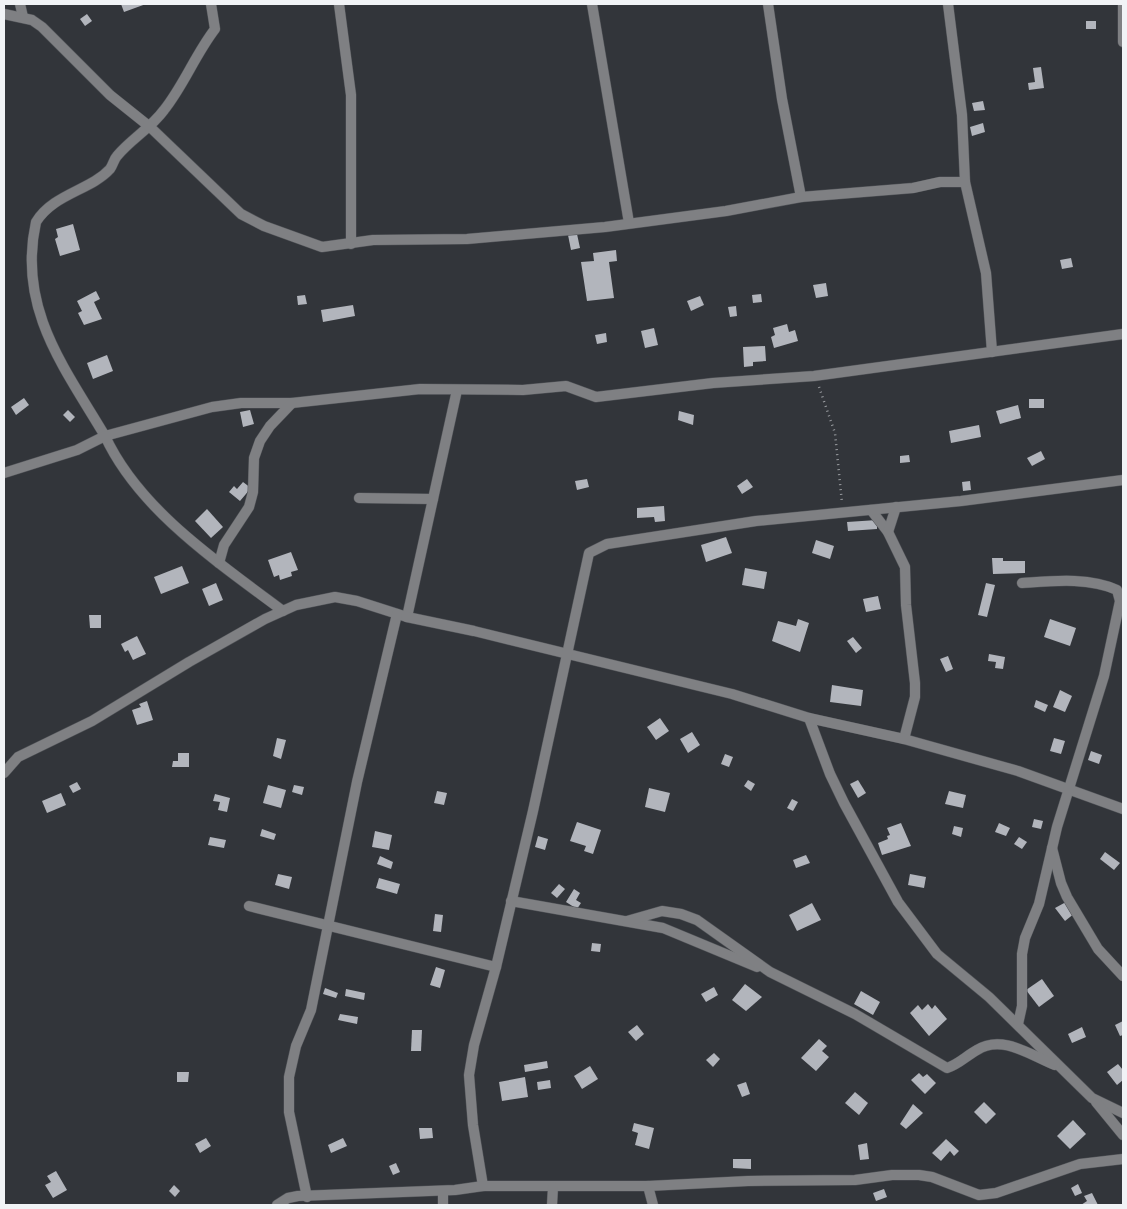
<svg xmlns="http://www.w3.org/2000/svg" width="1127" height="1209" viewBox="0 0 1127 1209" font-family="Figtree,sans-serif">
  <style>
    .building { fill: #b2b5bc }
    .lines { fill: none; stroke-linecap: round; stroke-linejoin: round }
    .street-casing { stroke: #515358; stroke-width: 11 }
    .path { stroke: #989b9f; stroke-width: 2.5; stroke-dasharray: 1 4; stroke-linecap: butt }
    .street { stroke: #7f8083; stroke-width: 10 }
  </style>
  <rect width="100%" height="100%" fill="#32353a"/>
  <g class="building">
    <polygon points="121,4 146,4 124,12"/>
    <polygon points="87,14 92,21 85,26 80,19"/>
    <rect x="1086" y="21" width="10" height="8"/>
    <polygon points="1041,67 1044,88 1029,90 1028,83 1035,82 1033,68"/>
    <polygon points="983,101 985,110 974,111 972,103"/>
    <polygon points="983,123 985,132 972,136 970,127"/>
    <polygon points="73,224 80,250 60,256 55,239 58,237 56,229"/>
    <polygon points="577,234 580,248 571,250 568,235"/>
    <polygon points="616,250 617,261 609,262 614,298 587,301 581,262 594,261 593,253"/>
    <polygon points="1071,258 1073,267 1062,269 1060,260"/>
    <polygon points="826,283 828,296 816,298 813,285"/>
    <polygon points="96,291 100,299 94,302 102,319 84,325 78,313 82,311 77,301"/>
    <polygon points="761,294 762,302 753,303 752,295"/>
    <polygon points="305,295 307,304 298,305 297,296"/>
    <polygon points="700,296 704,305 691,311 687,301"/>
    <polygon points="353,305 355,316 323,322 321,310"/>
    <polygon points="736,306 737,316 730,317 728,307"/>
    <polygon points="787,324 789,332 795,330 798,341 774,348 771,337 775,335 773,328"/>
    <polygon points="654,328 658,345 645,348 641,331"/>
    <polygon points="606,333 607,342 597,344 595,335"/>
    <polygon points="765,346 766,361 753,362 753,366 744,367 743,347"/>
    <polygon points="107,355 113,371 93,379 87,363"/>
    <polygon points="24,398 29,405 16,415 11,407"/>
    <rect x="1029" y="399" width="15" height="9"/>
    <polygon points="1018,405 1021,418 1000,424 996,411"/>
    <polygon points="68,410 75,417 70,422 63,415"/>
    <polygon points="250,410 254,424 243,427 240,412"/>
    <polygon points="679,411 694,415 693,425 678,420"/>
    <polygon points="979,425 981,437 951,443 949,431"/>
    <polygon points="1041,451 1045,459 1032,466 1027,458"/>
    <polygon points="909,455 910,462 900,463 900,456"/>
    <polygon points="587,479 589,487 577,490 575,481"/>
    <polygon points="747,479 753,487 742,494 737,486"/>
    <polygon points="970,481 971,490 963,491 962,482"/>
    <polygon points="243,482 251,488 240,501 229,492 234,486 237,489"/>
    <polygon points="664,506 665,521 655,522 654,517 637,518 637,508"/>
    <polygon points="207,509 223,527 211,538 195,521"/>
    <polygon points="877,520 877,529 848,531 847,522"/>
    <polygon points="726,537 732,553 706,562 701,545"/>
    <polygon points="816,540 834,546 830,559 812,553"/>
    <polygon points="291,552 298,570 291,572 292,576 280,580 279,575 274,577 268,560"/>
    <polygon points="992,558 1003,558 1003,561 1025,561 1025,573 993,574"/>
    <polygon points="182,566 189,583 161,594 154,577"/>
    <polygon points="745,568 767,572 764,589 742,585"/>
    <polygon points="216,583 223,600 209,606 202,589"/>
    <polygon points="986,583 995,585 987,617 978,615"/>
    <polygon points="878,596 881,609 866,612 863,599"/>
    <polygon points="89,615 101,615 101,628 90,628"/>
    <polygon points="798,619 809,623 800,652 772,641 778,621 796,626"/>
    <polygon points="1050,619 1076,628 1070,646 1044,637"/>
    <polygon points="137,636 146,654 133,660 128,650 125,652 121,644"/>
    <polygon points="853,637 862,648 856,653 847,641"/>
    <polygon points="989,654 1005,657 1003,669 995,668 996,662 988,661"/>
    <polygon points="948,656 953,669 946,672 940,659"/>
    <polygon points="832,685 863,690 861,706 830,702"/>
    <polygon points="1060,690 1072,696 1065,712 1053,707"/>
    <polygon points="1036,700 1048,705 1045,712 1034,707"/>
    <polygon points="147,701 153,720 137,725 132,710 141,707 139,704"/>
    <polygon points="660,718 669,731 656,740 647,727"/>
    <polygon points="692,732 700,745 688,753 680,739"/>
    <polygon points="277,738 286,740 281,759 273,756"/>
    <polygon points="1054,738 1065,741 1061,754 1050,751"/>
    <polygon points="1091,751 1102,755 1099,764 1088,760"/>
    <polygon points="178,753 189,753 189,767 172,767 173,761 178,761"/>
    <polygon points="725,754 733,757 729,767 721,764"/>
    <polygon points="748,780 755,784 751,791 744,786"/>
    <polygon points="858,780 866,793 858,798 850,784"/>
    <polygon points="77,782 81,789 73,793 69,786"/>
    <polygon points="268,785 286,790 281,808 263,803"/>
    <polygon points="294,785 304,787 302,795 292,792"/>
    <polygon points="649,788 670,793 665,812 645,807"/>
    <polygon points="437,791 447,793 444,805 434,803"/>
    <polygon points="949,791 966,795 963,808 945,804"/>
    <polygon points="61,793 66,805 47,813 42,801"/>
    <polygon points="215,794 230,798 227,812 218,810 220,802 213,801"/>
    <polygon points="792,799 798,802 793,811 787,808"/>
    <polygon points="1034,819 1043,821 1041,829 1032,827"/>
    <polygon points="577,822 601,830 593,854 584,851 586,846 570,841"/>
    <polygon points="901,823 911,846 882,855 878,843 888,839 887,836 890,835 887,828"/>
    <polygon points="999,823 1010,828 1006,836 995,832"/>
    <polygon points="954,826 963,828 961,837 952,834"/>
    <polygon points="262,829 276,834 274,840 260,836"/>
    <polygon points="375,831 392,835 389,850 372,847"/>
    <polygon points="538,836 548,839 545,850 535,847"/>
    <polygon points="210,837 226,840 224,848 208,845"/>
    <polygon points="1019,837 1027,842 1022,849 1014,844"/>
    <polygon points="1105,852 1120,863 1114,870 1100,859"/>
    <polygon points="806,855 810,863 796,868 793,860"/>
    <polygon points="380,856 393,862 391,869 377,864"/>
    <polygon points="278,874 292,877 289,889 275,885"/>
    <polygon points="910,874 926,877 924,888 908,885"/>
    <polygon points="379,878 400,884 397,894 376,888"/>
    <polygon points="559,884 565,889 557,898 551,893"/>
    <polygon points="574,889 580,893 576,900 581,903 577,909 566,902"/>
    <polygon points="1066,902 1075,913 1065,921 1055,908"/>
    <polygon points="812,903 821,920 797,931 789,915"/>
    <polygon points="435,914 443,915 441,932 433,931"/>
    <polygon points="592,943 601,944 600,952 591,951"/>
    <polygon points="436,967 445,970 440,988 430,985"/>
    <polygon points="1042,979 1054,996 1039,1007 1026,990"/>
    <polygon points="745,984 762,997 746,1011 732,1000"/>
    <polygon points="714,987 718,995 706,1002 701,994"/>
    <polygon points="325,988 338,993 336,998 323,994"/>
    <polygon points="346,989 365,993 364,1000 345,996"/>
    <polygon points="861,991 880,1002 873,1015 854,1004"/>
    <polygon points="928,1004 932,1009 935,1005 947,1019 929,1036 910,1013 918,1005 922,1010"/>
    <polygon points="340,1014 358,1017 357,1024 338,1020"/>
    <polygon points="1123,1021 1123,1035 1120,1036 1115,1025"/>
    <polygon points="637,1025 644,1034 636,1041 628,1032"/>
    <polygon points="1082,1027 1086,1037 1072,1043 1068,1034"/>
    <polygon points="412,1030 422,1030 421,1051 411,1051"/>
    <polygon points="819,1039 827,1046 822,1051 829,1057 816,1071 801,1058"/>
    <polygon points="714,1053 720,1059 713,1067 706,1060"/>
    <polygon points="547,1061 548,1068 525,1072 524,1065"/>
    <polygon points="1118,1064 1123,1070 1123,1080 1117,1085 1107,1072"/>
    <polygon points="590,1066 598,1079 582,1089 574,1076"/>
    <polygon points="177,1072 189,1072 188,1082 177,1082"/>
    <polygon points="919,1073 923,1077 927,1074 936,1083 925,1094 911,1080"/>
    <polygon points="525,1077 528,1097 502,1101 499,1082"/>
    <polygon points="550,1080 551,1088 538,1090 537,1082"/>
    <polygon points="746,1082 750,1094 742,1097 737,1085"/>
    <polygon points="855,1092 868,1103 859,1115 845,1103"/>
    <polygon points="984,1102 996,1114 986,1124 974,1112"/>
    <polygon points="913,1104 923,1113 906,1129 900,1124"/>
    <polygon points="1073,1120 1086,1134 1070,1149 1057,1136"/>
    <polygon points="634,1123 654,1128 649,1149 635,1145 638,1133 632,1131"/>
    <polygon points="419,1128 432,1128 433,1138 420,1139"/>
    <polygon points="206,1138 211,1146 200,1153 195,1144"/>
    <polygon points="343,1138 347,1146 331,1153 328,1145"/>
    <polygon points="946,1139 959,1151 954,1156 950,1151 941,1161 932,1153"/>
    <polygon points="867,1143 869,1159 860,1160 858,1145"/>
    <polygon points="733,1159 751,1159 751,1169 733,1168"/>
    <polygon points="396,1163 400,1172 393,1175 389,1166"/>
    <polygon points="56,1171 67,1190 53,1198 45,1185 51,1182 47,1176"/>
    <polygon points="1078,1184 1082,1193 1075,1196 1071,1188"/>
    <polygon points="174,1185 180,1191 175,1197 169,1191"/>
    <polygon points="884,1189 887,1197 876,1201 873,1193"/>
    <polygon points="1092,1193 1098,1205 1081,1205 1087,1201 1084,1196"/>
  </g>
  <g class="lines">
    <g class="street-casing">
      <g id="street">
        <polyline points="20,4 23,17"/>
        <path d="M211,4l4,25c-20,26 -31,56 -51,81 -13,18 -33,29 -47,46 -3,3 -4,9 -7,13 -19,21 -57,25 -74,53 -19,86 28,145 69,214l107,-29 29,-4h51l128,-14 103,1 43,-4 30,11 117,-14 101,-7 309,-42"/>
        <polyline points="339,4 351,95 351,244"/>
        <polyline points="592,4 629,223"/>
        <polyline points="768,4 782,99 801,197"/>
        <polyline points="948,4 962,115 965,182 986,273 992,352"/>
        <polyline points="1123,4 1123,42"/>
        <polyline points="4,14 32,20 42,27 110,95 150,127 241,214 264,226 322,247 373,240 467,239 605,227 726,211 801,197 913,188 940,182 965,182"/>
        <path d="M4,473l73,-23 28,-14c34,74 114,127 178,175"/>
        <polyline points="359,498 433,499"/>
        <polyline points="871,510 888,532 905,567 906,605 915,683 915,697 904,739"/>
        <polyline points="888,532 896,507"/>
        <polyline points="219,563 224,545 249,507 253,492 254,458 260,441 270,426 292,403"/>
        <polyline points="407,617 457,390"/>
        <polyline points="809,718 830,774 844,803 898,902 937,954 989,997 1092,1098 1123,1113"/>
        <polyline points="4,773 18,757 92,721 189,662 265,619 296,605 335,597 357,601 407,617 474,631 732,694 809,718 904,739 1018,771 1123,809"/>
        <polyline points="1052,848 1061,883 1067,897 1098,949 1123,976"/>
        <polyline points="511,901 663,928 757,967"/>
        <polyline points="249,906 496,967"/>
        <path d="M627,921l35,-10 19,3 16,6 73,52 85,42 92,54c12,-4 19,-12 30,-18 25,-16 53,5 78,15"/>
        <path d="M1018,1024l4,-18v-52l3,-16 14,-34 18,-77 47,-151 16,-75 -3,-11c-28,-13 -65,-9 -95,-7"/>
        <polyline points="1096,1102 1123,1135"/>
        <polyline points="483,1186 473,1125 469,1075 474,1045 496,967 533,811 589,553 607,544 756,521 961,501 1123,480"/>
        <polyline points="648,1186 653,1205"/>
        <polyline points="443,1191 443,1205"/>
        <polyline points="307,1197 289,1112 289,1077 296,1046 311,1010 357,782 397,614"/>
        <polyline points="277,1205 288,1198 298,1196 455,1190 483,1186 648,1186 748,1181 855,1180 892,1175 919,1175 932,1177 979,1195 996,1193 1080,1164 1123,1159"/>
        <polyline points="552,1205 553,1187"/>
      </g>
    </g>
    <polyline class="path" points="819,387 835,433 842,503"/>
    <use href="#street" class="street"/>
  </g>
  <rect width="1127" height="1209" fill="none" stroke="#f1f3f6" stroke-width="10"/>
</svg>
